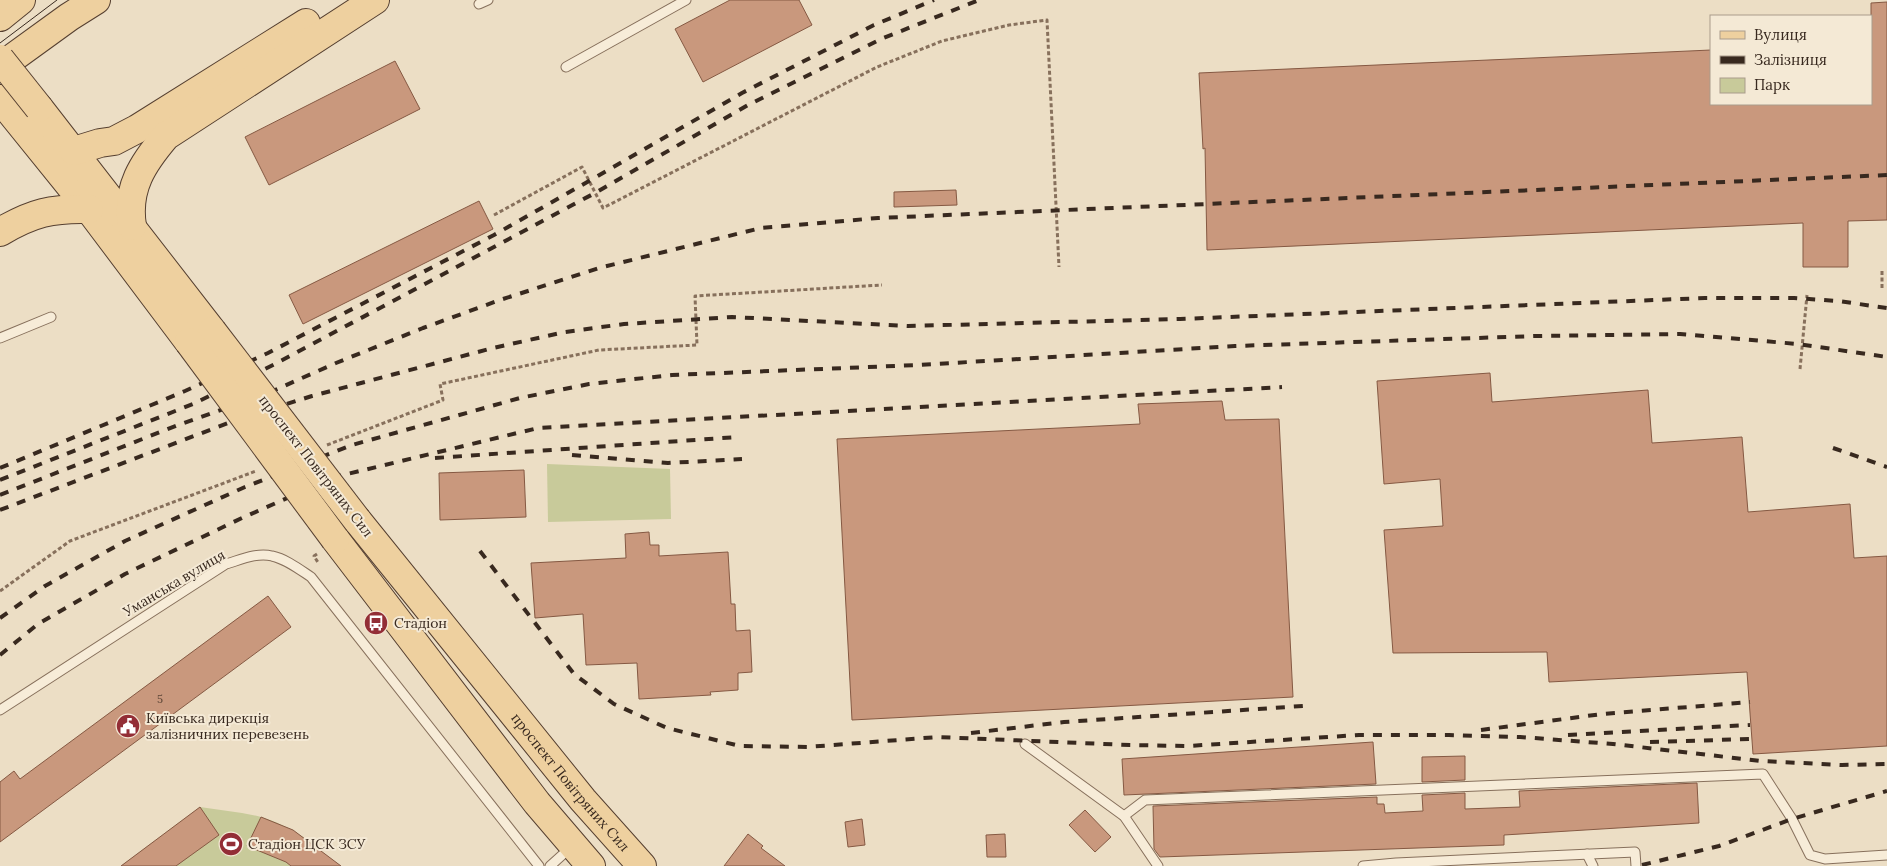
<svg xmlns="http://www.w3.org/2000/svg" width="1887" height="866" viewBox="0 0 1887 866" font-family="Lora,serif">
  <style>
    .green { fill: #c8ca9a }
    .building { fill: #c9987d; stroke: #855943 }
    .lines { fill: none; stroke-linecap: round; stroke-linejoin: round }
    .service-casing { stroke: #87705c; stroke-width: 11 }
    .primary-casing { stroke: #553f30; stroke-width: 30 }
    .path { stroke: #87705c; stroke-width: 3; stroke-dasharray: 4 2.5; stroke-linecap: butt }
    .service { stroke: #f7ecd8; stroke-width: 9 }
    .primary { stroke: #eed09f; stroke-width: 28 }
    .tram { stroke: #38291f; stroke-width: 1 }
    .rail { stroke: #38291f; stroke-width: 4; stroke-dasharray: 9 9; stroke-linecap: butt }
    .primary-bridge-casing { stroke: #553f30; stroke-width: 30; stroke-linecap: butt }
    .primary-bridge { stroke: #eed09f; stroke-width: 28 }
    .labels { text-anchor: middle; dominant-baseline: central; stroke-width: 4; stroke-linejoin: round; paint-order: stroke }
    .number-label { font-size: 11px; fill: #5c4536 }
    .street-label { font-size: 14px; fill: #38291f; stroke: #f4e9d5 }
    .poi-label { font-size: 14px; fill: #38291f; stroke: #f4e9d5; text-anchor: start }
  </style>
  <rect width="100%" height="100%" fill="#ecdec5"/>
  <g class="green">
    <polygon points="547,464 670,469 671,519 548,522"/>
    <path d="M200,807c20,3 41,5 61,10 28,8 56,27 76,49h-216z"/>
  </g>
  <g class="building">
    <polygon points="730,0 799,0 812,25 703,82 675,29"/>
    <polygon points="1887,2 1887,220 1848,221 1848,267 1803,267 1803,223 1207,250 1205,148 1203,149 1199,73 1711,50 1711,104 1871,104 1871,3"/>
    <polygon points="395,61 420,109 269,185 245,137"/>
    <polygon points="956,190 957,205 894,207 894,192"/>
    <polygon points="479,201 493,229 303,324 289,295"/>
    <polygon points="1490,373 1492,402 1648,390 1652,443 1742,437 1748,512 1850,504 1854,558 1887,556 1887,746 1753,754 1747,672 1549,682 1547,652 1393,653 1384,530 1443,526 1440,479 1384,484 1377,381"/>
    <polygon points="1222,401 1225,420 1279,419 1293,697 852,720 837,439 1140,424 1138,404"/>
    <polygon points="524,470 526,517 440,520 439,473"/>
    <polygon points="649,532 650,545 659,545 659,556 728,552 731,604 735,604 736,631 750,630 752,672 738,673 738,690 710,692 711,695 639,699 637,663 586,665 583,614 535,618 531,563 626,558 625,534"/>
    <polygon points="268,596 291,627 0,842 0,782 14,771 20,779"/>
    <polygon points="1373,742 1376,784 1124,795 1122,759"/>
    <polygon points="1465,756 1465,780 1422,782 1422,757"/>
    <polygon points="1697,783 1699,823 1504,835 1504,845 1160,857 1154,849 1153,806 1377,797 1377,804 1384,804 1385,813 1423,811 1422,795 1465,793 1465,809 1520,807 1519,791"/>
    <polygon points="200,807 219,835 176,866 121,866"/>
    <polygon points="1085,810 1111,837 1095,852 1069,825"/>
    <polygon points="261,817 293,830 341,866 291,866 286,862 247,846"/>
    <polygon points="862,819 865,845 848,847 845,822"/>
    <polygon points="748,834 763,846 761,848 785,866 724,866"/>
    <polygon points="1005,834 1006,857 987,857 986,835"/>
  </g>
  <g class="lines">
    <g class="service-casing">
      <g id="service">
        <polyline points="479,4 488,0"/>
        <polyline points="566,67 686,0"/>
        <polyline points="0,338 51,317"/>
        <path d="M0,710l226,-146c14,-4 31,-12 46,-8 14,3 27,13 39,21l228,289"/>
        <polyline points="1025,744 1124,816 1158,866"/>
        <polyline points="1124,816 1145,800 1763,774 1792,819 1810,855 1825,859 1887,855"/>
        <polyline points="1587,854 1593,866"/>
        <polyline points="550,866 570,848"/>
        <polyline points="1363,866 1396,863 1635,852 1636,866"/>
      </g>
    </g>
    <g class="primary-casing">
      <g id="primary">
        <polyline points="0,17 21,0"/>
        <polyline points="0,67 69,17 96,0"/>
        <polyline points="0,99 89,209 189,342"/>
        <polyline points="39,108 212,331"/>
        <polyline points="74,151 100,143 114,141 137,129 306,23"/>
        <path d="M132,226c-6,-38 11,-63 34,-90l209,-136"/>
        <path d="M0,232c32,-19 52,-24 89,-23"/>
        <path id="s1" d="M357,520l226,280 59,66"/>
        <polyline points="335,539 537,803 591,866"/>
      </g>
    </g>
    <g class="path">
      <polyline points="494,215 582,167 603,208 877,67 942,41 1009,25 1047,20 1059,267"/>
      <polyline points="1882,271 1882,290"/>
      <polyline points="1800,369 1807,295"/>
      <polyline points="327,445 443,400 440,384 599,350 697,345 695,296 882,285"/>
      <polyline points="317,554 314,556 319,564"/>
      <polyline points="0,591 70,541 256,471"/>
    </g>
    <use href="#service" class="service"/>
    <use href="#primary" class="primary"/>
    <polyline class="tram" points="0,43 57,0"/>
    <g class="rail">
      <polyline points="1833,448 1887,467"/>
      <polyline points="572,455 668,463 742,459"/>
      <polyline points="435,458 737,437"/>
      <polyline points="0,468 185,391 268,353 494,235 589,181 742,93 874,25 934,0"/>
      <polyline points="0,480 193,404 275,364 595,193 748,105 881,39 979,0"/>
      <polyline points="0,495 178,425 266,394 336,363 423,328 500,300 599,268 761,228 878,218 1887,175"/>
      <polyline points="0,510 236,420 312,396 493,348 565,332 624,324 732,317 908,326 1180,319 1705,298 1794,298 1838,301 1887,308"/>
      <polyline points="480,551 574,674 614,704 667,728 740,746 807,747 938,737 1130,745 1188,746 1359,735 1449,735 1520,737 1613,744 1761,761 1842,765 1887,764"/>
      <polyline points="0,618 45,586 125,541 245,487 352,445 520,398 589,384 672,375 919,365 1235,346 1536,336 1680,334 1798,344 1887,357"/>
      <polyline points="0,655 38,624 125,574 242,518 335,477 538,428 1282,387"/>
      <polyline points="1481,730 1602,714 1750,702"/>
      <polyline points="971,733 1064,722 1303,706"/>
      <polyline points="1568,735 1750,725"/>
      <polyline points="1650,742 1751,739"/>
      <polyline points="1642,865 1719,846 1792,819 1887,791"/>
    </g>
    <g class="primary-bridge-casing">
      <g id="primary-bridge">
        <polyline points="0,59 39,108"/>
        <polyline points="212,331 357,520"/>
        <polyline points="189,342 335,539"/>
      </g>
    </g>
    <use href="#primary-bridge" class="primary-bridge"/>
  </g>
  <defs>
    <g id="bus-disc" transform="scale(1.25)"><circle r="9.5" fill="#932e36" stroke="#f4e9d5"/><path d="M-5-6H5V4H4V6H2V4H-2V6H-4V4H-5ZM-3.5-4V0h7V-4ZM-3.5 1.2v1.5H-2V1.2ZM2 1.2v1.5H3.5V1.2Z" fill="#fff"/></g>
    <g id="civic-disc" transform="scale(1.25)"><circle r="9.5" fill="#932e36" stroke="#f4e9d5"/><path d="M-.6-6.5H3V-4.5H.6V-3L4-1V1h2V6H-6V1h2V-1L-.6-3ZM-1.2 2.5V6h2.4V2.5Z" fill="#fff"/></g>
    <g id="stadium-disc" transform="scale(1.25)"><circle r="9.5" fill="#932e36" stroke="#f4e9d5"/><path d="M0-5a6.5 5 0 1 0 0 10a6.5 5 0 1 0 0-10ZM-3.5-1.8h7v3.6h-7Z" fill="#fff"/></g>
  </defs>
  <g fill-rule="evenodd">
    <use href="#bus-disc" x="376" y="623"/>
    <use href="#civic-disc" x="128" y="726"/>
    <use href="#stadium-disc" x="231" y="844"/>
  </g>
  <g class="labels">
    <g class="number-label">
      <text x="160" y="699">5</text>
    </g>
    <g class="street-label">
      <text transform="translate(316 466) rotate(52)">проспект Повітряних Сил</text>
      <text transform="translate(174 583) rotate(-31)">Уманська вулиця</text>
      <text stroke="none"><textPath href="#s1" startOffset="338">проспект Повітряних Сил</textPath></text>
    </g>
    <g class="poi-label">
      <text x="394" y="623">Стадіон</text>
      <text x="146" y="718">Київська дирекція<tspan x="146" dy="16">залізничних перевезень</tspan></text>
      <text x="248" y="844">Стадіон ЦСК ЗСУ</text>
    </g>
  </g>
  <rect x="1710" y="15" width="162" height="90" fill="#f4e9d5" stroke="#a99c8c"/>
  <rect x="1720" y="31" width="25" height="8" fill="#eed09f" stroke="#a99c8c"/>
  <text x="1754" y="40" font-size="15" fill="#38291f">Вулиця</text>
  <rect x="1720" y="56" width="25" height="8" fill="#38291f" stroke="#a99c8c"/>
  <text x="1754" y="65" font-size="15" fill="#38291f">Залізниця</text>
  <rect x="1720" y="78" width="25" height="15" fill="#c8ca9a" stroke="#a99c8c"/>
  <text x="1754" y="90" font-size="15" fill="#38291f">Парк</text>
</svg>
